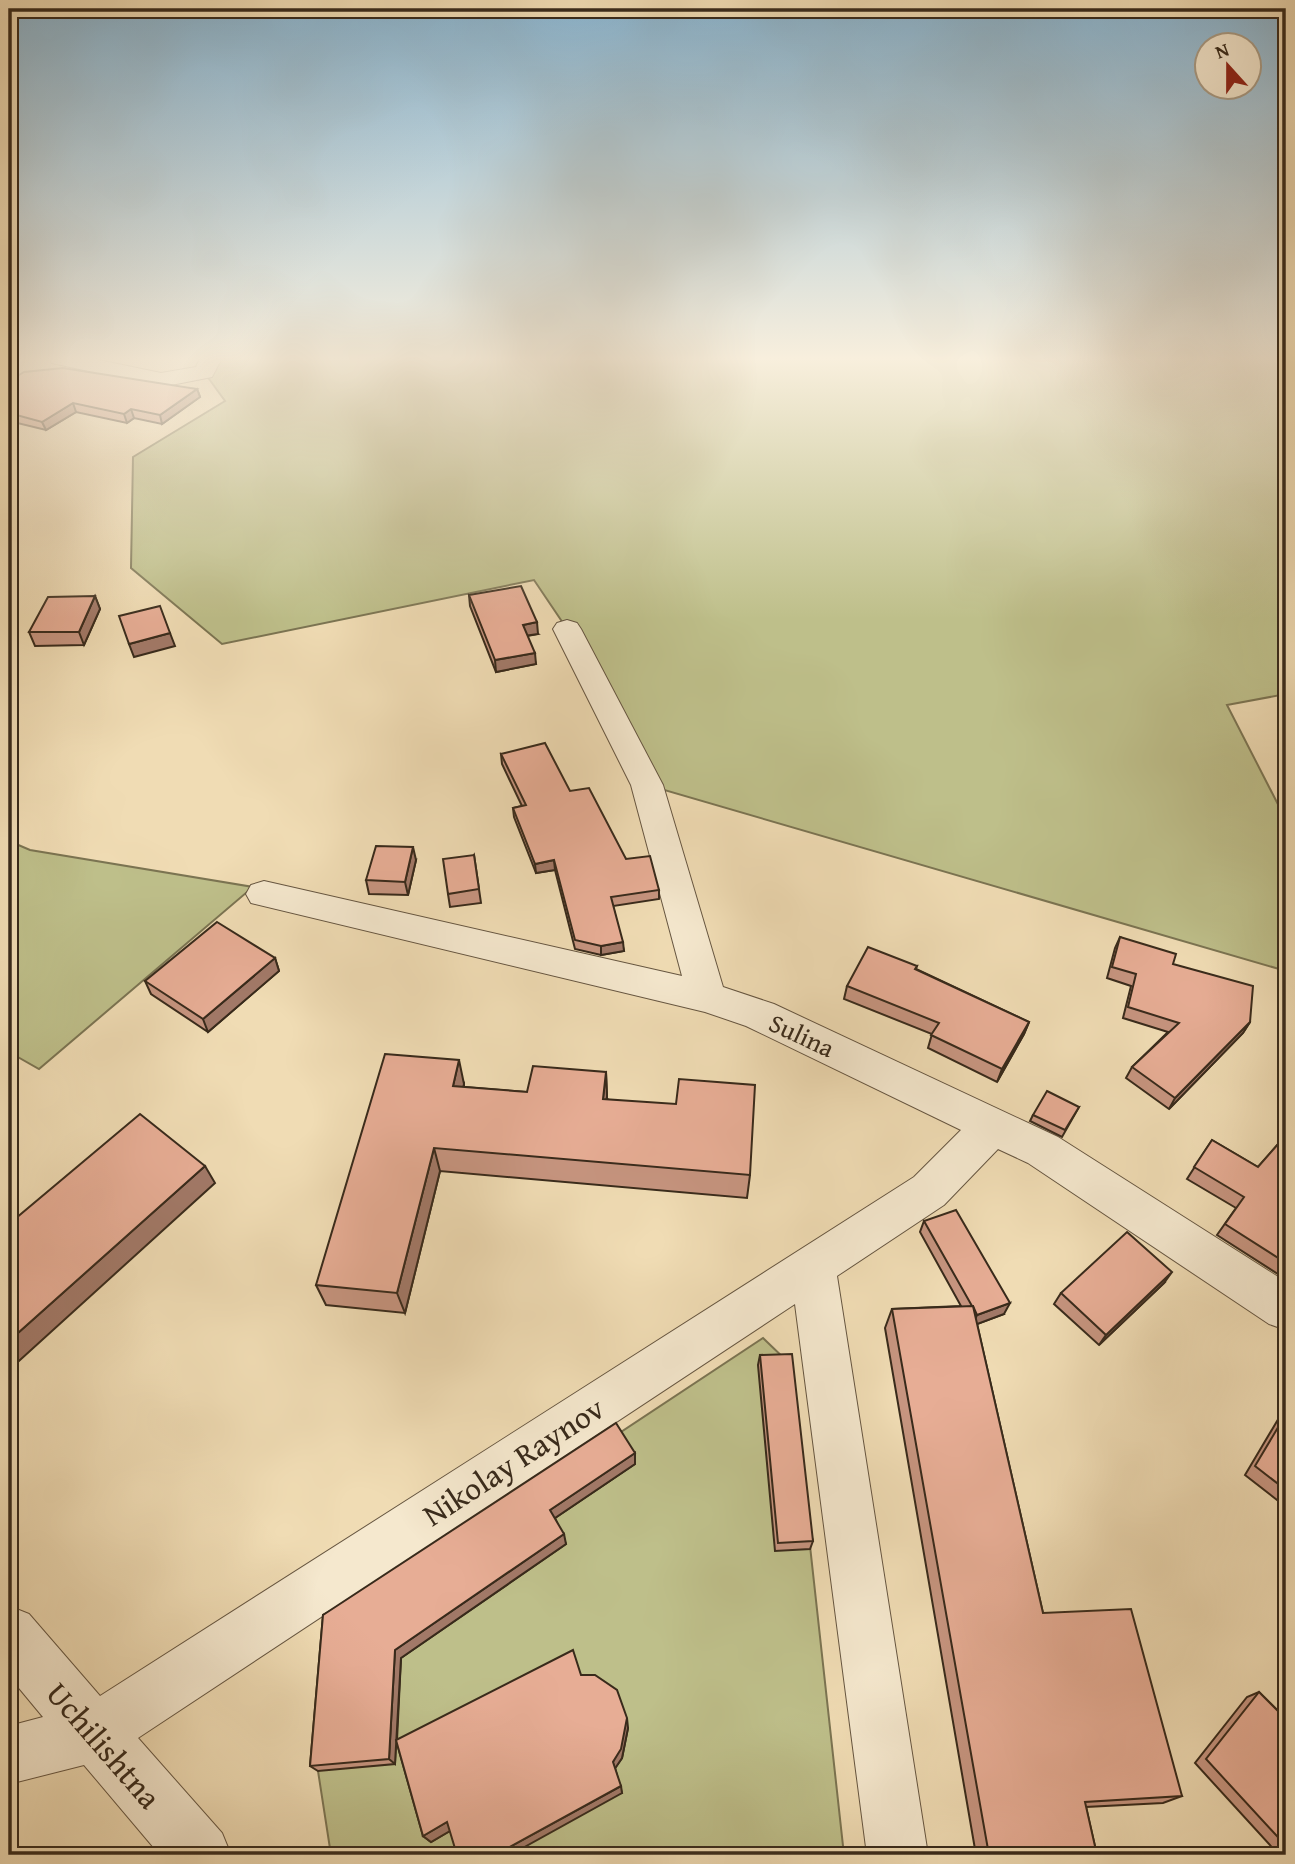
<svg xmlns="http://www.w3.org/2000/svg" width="1295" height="1864" viewBox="0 0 1295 1864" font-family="'Gentium Book Plus',serif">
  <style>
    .green { fill: #bebf8a; stroke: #7b7452; stroke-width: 2 }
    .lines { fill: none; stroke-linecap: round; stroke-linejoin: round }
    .minor-casing { stroke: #665641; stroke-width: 2 }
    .minor { fill: #f5e8ce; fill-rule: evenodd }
    .wall { fill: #c79580; stroke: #382a1b; stroke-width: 2 }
    .shaded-wall { fill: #a27968; stroke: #382a1b; stroke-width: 2 }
    .building { fill: #e7ad95; stroke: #382a1b; stroke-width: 2 }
    .labels { text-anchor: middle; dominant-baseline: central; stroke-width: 5; stroke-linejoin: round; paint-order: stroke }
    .street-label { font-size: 26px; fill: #382a1b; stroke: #f5e8ce }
    .near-street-label { font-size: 32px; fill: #382a1b; stroke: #f5e8ce }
  </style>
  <rect width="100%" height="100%" fill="#f0dcb4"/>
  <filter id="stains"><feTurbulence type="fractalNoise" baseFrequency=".00286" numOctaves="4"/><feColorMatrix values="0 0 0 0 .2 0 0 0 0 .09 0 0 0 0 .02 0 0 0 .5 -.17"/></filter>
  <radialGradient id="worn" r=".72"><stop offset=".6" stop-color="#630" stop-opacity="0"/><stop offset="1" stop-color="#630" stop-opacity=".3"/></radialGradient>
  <g class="green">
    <polygon points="211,358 1286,358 1286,694 1227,705 1286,820 1286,971 647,785 567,629 534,580 222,644 131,568 133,457 225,401 204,372"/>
    <polygon points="9,841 30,850 253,887 39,1069 9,1052"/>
    <polygon points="763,1338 790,1364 844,1855 331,1855 318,1771 331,1624"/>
  </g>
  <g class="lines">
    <g class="minor-casing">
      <g id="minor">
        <polygon points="49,358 89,358 161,373 196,367 200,358 222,358 212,377 161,387 52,363"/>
        <polygon points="567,620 577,623 581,629 663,785 723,987 774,1004 1058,1137 1286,1282 1286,1330 1269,1324 1028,1163 998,1149 944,1205 837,1276 928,1855 867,1855 795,1304 138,1738 222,1833 231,1855 160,1855 84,1765 9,1784 9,1726 43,1717 9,1676 9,1606 29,1614 100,1696 914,1177 961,1130 746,1026 705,1012 251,903 246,894 251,885 264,881 682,976 631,785 553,629 557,623"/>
      </g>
    </g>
    <use href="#minor" class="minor"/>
  </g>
  <g class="wall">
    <polygon points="9,381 197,389 200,397 162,424 134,418 127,423 76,412 46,430 9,421"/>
    <polygon points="469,595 538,634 527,636 536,664 496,672 470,606"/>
    <polygon points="95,596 100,609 84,645 35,646 29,632"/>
    <polygon points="501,754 570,791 626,859 659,890 659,899 613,906 624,951 601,955 575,949 555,870 536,873 514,817 513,808 522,806 502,764"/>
    <polygon points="474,855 481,903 450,907 448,894"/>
    <polygon points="416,860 408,895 369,894 366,880"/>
    <polygon points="1120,937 1173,964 1250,1022 1243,1033 1169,1109 1126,1078 1132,1067 1168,1032 1123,1018 1131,986 1107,978 1115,948"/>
    <polygon points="275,958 279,971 208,1032 151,994 145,981"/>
    <polygon points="917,966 916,969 1029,1022 1024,1034 997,1082 928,1048 932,1034 844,999 847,986"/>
    <polygon points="606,1072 607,1099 750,1175 747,1198 440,1171 405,1313 326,1305 316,1285 464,1084 464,1087 527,1092"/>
    <polygon points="1079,1107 1062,1137 1030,1121 1033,1115"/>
    <polygon points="1286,1135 1286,1270 1281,1276 1217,1235 1236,1208 1187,1179 1212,1140 1258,1167"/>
    <polygon points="924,1221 1004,1314 977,1324 1043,1613 1182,1796 1163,1803 1086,1807 1097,1855 976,1855 885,1328 892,1309 961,1306 920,1232"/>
    <polygon points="1164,1283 1099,1345 1054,1304 1061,1293"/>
    <polygon points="760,1355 813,1541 810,1549 775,1551 758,1365"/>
    <polygon points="1286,1406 1286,1507 1245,1475"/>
    <polygon points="635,1453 635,1464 555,1518 566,1544 401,1658 397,1740 581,1675 628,1728 622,1758 615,1768 622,1793 450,1831 431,1842 423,1836 396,1740 395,1764 318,1771 310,1766 323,1615"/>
    <polygon points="1259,1692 1286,1719 1286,1855 1279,1855 1195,1763 1247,1697"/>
  </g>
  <g class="shaded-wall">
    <polygon points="197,389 200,397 162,424 160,415"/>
    <polygon points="73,403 76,412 46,430 42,422"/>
    <polygon points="131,409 134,418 127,423 124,414"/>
    <polygon points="95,596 100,609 84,645 79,632"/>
    <polygon points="537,622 538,634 524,636 523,625"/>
    <polygon points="170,633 175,646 134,657 129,644"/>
    <polygon points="535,653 536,664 496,672 495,660"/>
    <polygon points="413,847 416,860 408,895 405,882"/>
    <polygon points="554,860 555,870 536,873 535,864"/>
    <polygon points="623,942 624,951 601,955 601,946"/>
    <polygon points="275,958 279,971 208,1032 203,1019"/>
    <polygon points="1029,1022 1024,1034 997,1082 1002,1069"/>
    <polygon points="1250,1022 1243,1033 1169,1109 1175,1098"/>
    <polygon points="459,1060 464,1084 458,1109 453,1086"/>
    <polygon points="606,1072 607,1096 604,1122 603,1099"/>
    <polygon points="434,1148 440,1171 405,1313 397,1293"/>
    <polygon points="205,1166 215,1183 9,1370 9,1341"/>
    <polygon points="1172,1272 1164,1283 1099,1345 1106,1335"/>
    <polygon points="1010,1303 1004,1314 972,1326 977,1315"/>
    <polygon points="635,1453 635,1464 552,1520 550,1510"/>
    <polygon points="564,1534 566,1544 401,1658 395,1764 389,1759 395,1650"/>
    <polygon points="627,1718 628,1728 622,1758 614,1770 613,1762"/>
    <polygon points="621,1786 622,1793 510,1855 495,1855"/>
    <polygon points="447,1822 455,1828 431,1842 423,1836"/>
  </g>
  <g class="building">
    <polygon points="63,368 197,389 160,415 131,409 124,414 73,403 42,422 9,413 9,381 24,372"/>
    <polygon points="521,586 537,622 523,625 535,653 495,660 469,595"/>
    <polygon points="95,596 79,632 29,632 48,597"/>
    <polygon points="160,606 170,633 129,644 119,616"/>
    <polygon points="545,743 570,791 589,788 626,859 650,856 659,890 611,897 623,942 601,946 575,940 554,860 535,864 513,808 526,805 501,754"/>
    <polygon points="376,846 413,847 405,882 366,880"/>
    <polygon points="474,855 479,889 448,894 443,859"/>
    <polygon points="217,922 275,958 203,1019 145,981"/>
    <polygon points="1120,937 1176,954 1173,964 1253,986 1250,1022 1175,1098 1132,1067 1179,1023 1128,1007 1136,974 1112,967"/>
    <polygon points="868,947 917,966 915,969 1029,1022 1002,1069 931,1035 939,1023 847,986"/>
    <polygon points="385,1054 459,1060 453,1086 527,1092 533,1066 606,1072 603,1099 676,1104 679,1079 755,1085 750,1175 434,1148 397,1293 316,1285"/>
    <polygon points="1047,1091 1079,1107 1065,1130 1033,1115"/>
    <polygon points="140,1114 205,1166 9,1341 9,1224"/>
    <polygon points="1286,1135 1286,1263 1225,1224 1244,1197 1194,1167 1212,1140 1258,1167"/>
    <polygon points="956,1210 1010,1303 977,1315 973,1306 972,1306 924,1221"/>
    <polygon points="1127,1232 1172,1272 1106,1335 1061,1293"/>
    <polygon points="973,1306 1043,1613 1131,1609 1182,1796 1085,1802 1097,1855 989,1855 892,1309"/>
    <polygon points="792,1354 813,1541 778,1543 760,1355"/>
    <polygon points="1286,1414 1286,1490 1255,1466"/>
    <polygon points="616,1423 635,1453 550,1510 564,1534 395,1650 389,1759 310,1766 323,1615"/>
    <polygon points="573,1650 581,1675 595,1675 617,1690 627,1718 621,1749 613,1762 621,1786 495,1855 457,1855 447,1822 423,1836 396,1740"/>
    <polygon points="1259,1692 1286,1719 1286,1846 1206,1759"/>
  </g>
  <linearGradient id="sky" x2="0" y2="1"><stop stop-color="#89b6d3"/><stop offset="0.58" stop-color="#f8efdd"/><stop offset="1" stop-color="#f8efdd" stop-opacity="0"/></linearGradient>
  <rect width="1295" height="619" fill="url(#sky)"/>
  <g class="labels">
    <g class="street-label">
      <text transform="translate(802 1035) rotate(25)">Sulina</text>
    </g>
    <g class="near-street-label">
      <text transform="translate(513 1461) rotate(-33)">Nikolay Raynov</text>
      <text transform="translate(104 1745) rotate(49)">Uchilishtna</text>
    </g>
  </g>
  <rect width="1295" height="1864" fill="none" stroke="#f0dcb4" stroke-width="35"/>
  <rect x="10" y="10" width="1274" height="1843" fill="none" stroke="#382a1b" stroke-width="3.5"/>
  <rect x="18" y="18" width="1260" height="1829" fill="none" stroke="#382a1b" stroke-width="2"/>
  <g transform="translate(1228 66) rotate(339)"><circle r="33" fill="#f5e8ce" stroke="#a99c86" stroke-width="2"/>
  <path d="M0-5L12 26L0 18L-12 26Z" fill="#8f2418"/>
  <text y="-10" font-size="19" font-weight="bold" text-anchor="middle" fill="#382a1b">N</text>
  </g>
  <rect width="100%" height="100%" filter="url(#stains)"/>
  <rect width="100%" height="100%" fill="url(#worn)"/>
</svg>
